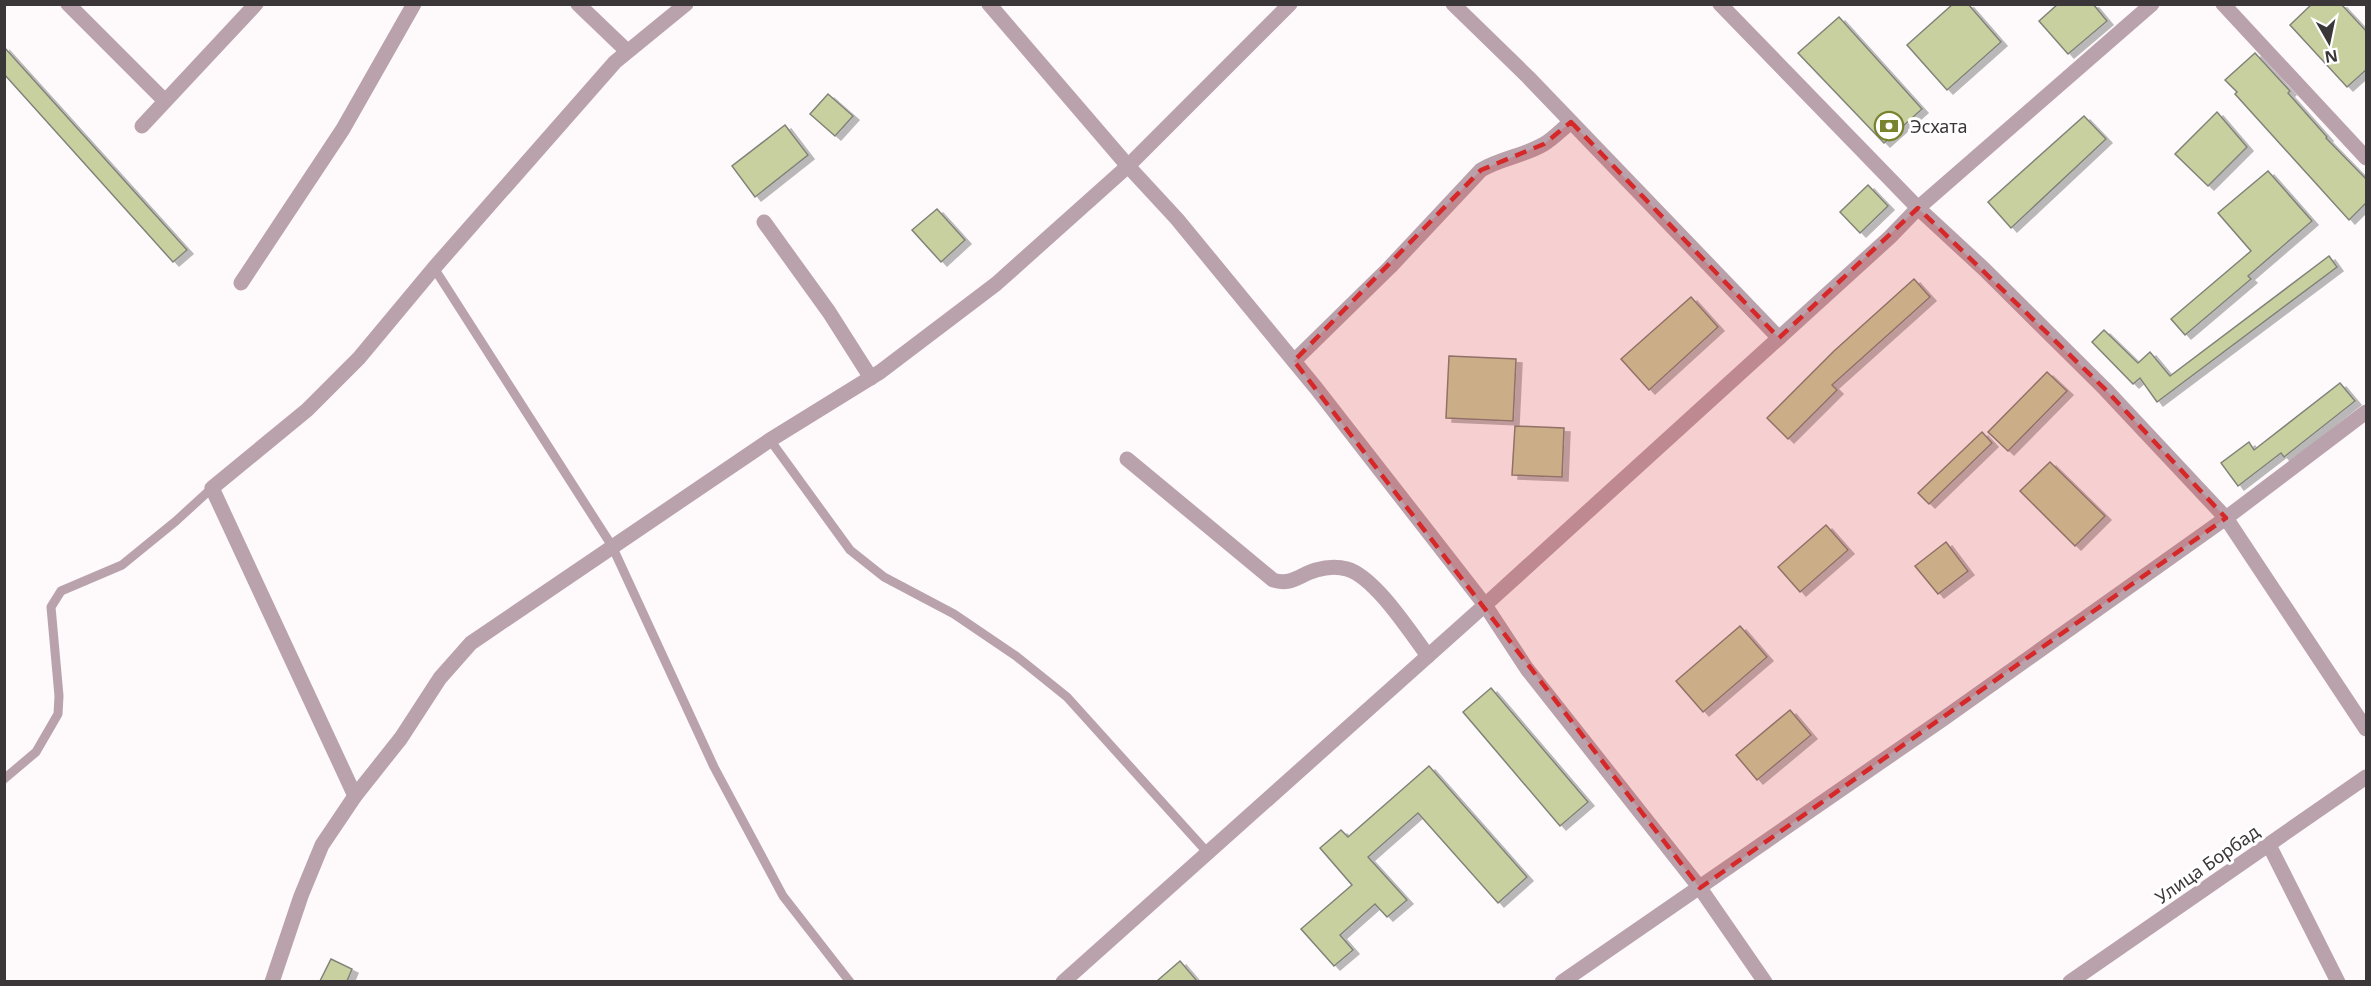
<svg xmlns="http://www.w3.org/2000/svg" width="2371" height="986" viewBox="0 0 2371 986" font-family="'Noto Sans',sans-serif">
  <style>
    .building { fill: #c9d0a0; stroke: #818379; stroke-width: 1.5; filter: url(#shadow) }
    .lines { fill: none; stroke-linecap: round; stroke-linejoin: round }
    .service { stroke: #b9a2ac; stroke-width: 9 }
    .minor { stroke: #b9a2ac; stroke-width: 15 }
    .tertiary { stroke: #b9a2ac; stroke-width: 15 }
    .marked { fill: #d62828; fill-opacity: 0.2; stroke: #d62828; stroke-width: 4.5; stroke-dasharray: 12 8; stroke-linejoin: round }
    .labels { text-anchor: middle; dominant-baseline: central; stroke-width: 6; stroke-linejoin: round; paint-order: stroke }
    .poi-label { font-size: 18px; fill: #3b3738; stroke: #fff; text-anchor: start }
    .street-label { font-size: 18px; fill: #3b3738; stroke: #fff }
  </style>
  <defs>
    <filter id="shadow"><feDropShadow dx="6" dy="4" stdDeviation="0" flood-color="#0004"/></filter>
  </defs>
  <rect width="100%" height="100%" fill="#fef9fb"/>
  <g class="building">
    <polygon points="1953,4 1968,4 2001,42 1947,90 1907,45"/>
    <polygon points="2058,4 2093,4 2107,21 2068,54 2039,21"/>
    <polygon points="2312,4 2341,4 2367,32 2367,69 2347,87 2290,25"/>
    <polygon points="1839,17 1922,109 1884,143 1798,53"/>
    <polygon points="4,47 187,250 173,262 4,74"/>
    <polygon points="2255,53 2290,91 2288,93 2327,137 2326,138 2367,180 2367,202 2349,220 2235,94 2237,92 2225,80"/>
    <polygon points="828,94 853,116 835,136 810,114"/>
    <polygon points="2217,112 2247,147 2208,186 2175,154"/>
    <polygon points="2084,116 2106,139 2011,228 1988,202"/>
    <polygon points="785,125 808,155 755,197 732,166"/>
    <polygon points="2268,171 2312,221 2248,276 2251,279 2185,335 2171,319 2251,251 2218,213"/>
    <polygon points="1868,185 1888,206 1860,233 1840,212"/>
    <polygon points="937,209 965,240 941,262 912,230"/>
    <polygon points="2329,256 2337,267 2157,402 2140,378 2133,384 2092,342 2104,330 2138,363 2150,352 2170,376"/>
    <polygon points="1914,279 1930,297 1832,385 1837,390 1788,439 1767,418 1834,351"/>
    <polygon points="1691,297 1718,327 1649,390 1621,359"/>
    <polygon points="1449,356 1516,359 1513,421 1446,418"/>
    <polygon points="2047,372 2067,391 2008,451 1988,432"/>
    <polygon points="2340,383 2355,401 2284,457 2281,453 2238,486 2221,463 2249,442 2254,450"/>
    <polygon points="1515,426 1564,428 1562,477 1512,475"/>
    <polygon points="1982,432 1992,443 1929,504 1918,493"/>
    <polygon points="2050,462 2105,516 2075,546 2020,491"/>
    <polygon points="1826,525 1848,550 1800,592 1778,567"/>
    <polygon points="1946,542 1968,571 1938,594 1915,566"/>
    <polygon points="1740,626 1767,657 1703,712 1676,681"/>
    <polygon points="1491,688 1588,802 1560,826 1463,712"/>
    <polygon points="1790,710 1811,735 1757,780 1736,755"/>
    <polygon points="1429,766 1527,877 1498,903 1418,813 1368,857 1407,900 1387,917 1375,904 1340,935 1353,950 1334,966 1301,929 1352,885 1320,848 1341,830 1348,837"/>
    <polygon points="331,959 352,969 347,981 320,981"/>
    <polygon points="1180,961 1197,981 1157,981"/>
  </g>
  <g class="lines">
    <g class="service">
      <polyline points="434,268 612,546 714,767 783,896 850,982"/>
      <polyline points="770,440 850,550 884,577 954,614 1016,656 1067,697 1207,852"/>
      <polyline points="4,779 36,752 58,714 59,696 51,607 61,591 122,565 176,521 212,488"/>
    </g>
    <g class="minor">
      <polyline points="68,4 165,101"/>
      <polyline points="578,4 627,51"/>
      <polyline points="989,4 1128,166 1177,219 1316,388 1485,605 1527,669 1700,888 1765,982"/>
      <polyline points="1453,4 1528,77 1779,338"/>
      <polyline points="1720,4 1918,208"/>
      <polyline points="2223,4 2366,158"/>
      <polyline points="142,126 256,4"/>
      <polyline points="764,222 829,312 871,378"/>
      <polyline points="241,283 343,129 414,4"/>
      <path d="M1294,361l96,-94 91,-97c20,-12 43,-14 63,-26 10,-6 18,-15 27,-22"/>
      <path d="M1127,459l146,121c18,6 26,-5 43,-10 10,-3 21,-4 31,-1 28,8 63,63 81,87"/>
      <polyline points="355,796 212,488 307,410 359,358 434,268 615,62 686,4"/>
      <polyline points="2269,845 2338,982"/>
      <polyline points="272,982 301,896 322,845 355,796 401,738 440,678 471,643 770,440 880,372 996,284 1128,166 1290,4"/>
      <polyline points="1562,982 1943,719 2226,518 2366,412"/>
      <polyline points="2070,982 2366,777"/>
    </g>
    <g class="tertiary">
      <polyline points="1918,208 1984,269 2105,389 2226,518 2366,729"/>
      <polyline points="1063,982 1485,605 1890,237 1918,208 2152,4"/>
    </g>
  </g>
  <path class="marked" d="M1571,122l208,216 139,-130 187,181 121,129 -526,370 -406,-527 187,-191 63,-26z"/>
  <defs>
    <g id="bank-ring" transform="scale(1.5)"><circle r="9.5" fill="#fff" stroke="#79822d" stroke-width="1.5"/><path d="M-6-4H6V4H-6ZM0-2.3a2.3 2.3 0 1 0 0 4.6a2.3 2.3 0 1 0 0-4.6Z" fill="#79822d"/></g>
  </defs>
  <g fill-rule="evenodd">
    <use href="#bank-ring" x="1889" y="126"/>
  </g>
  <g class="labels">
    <g class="poi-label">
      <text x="1910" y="126">Эсхата</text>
    </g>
    <g class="street-label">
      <text transform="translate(2207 864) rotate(-35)">Улица Борбад</text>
    </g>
  </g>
  <rect width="2371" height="986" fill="none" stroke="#3b3738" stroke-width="12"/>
  <g transform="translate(2329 42) rotate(171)" stroke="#ffffff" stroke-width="4.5" paint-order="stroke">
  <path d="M0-4.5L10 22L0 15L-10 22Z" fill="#3b3738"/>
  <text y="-9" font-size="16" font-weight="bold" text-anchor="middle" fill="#3b3738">N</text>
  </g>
</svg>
